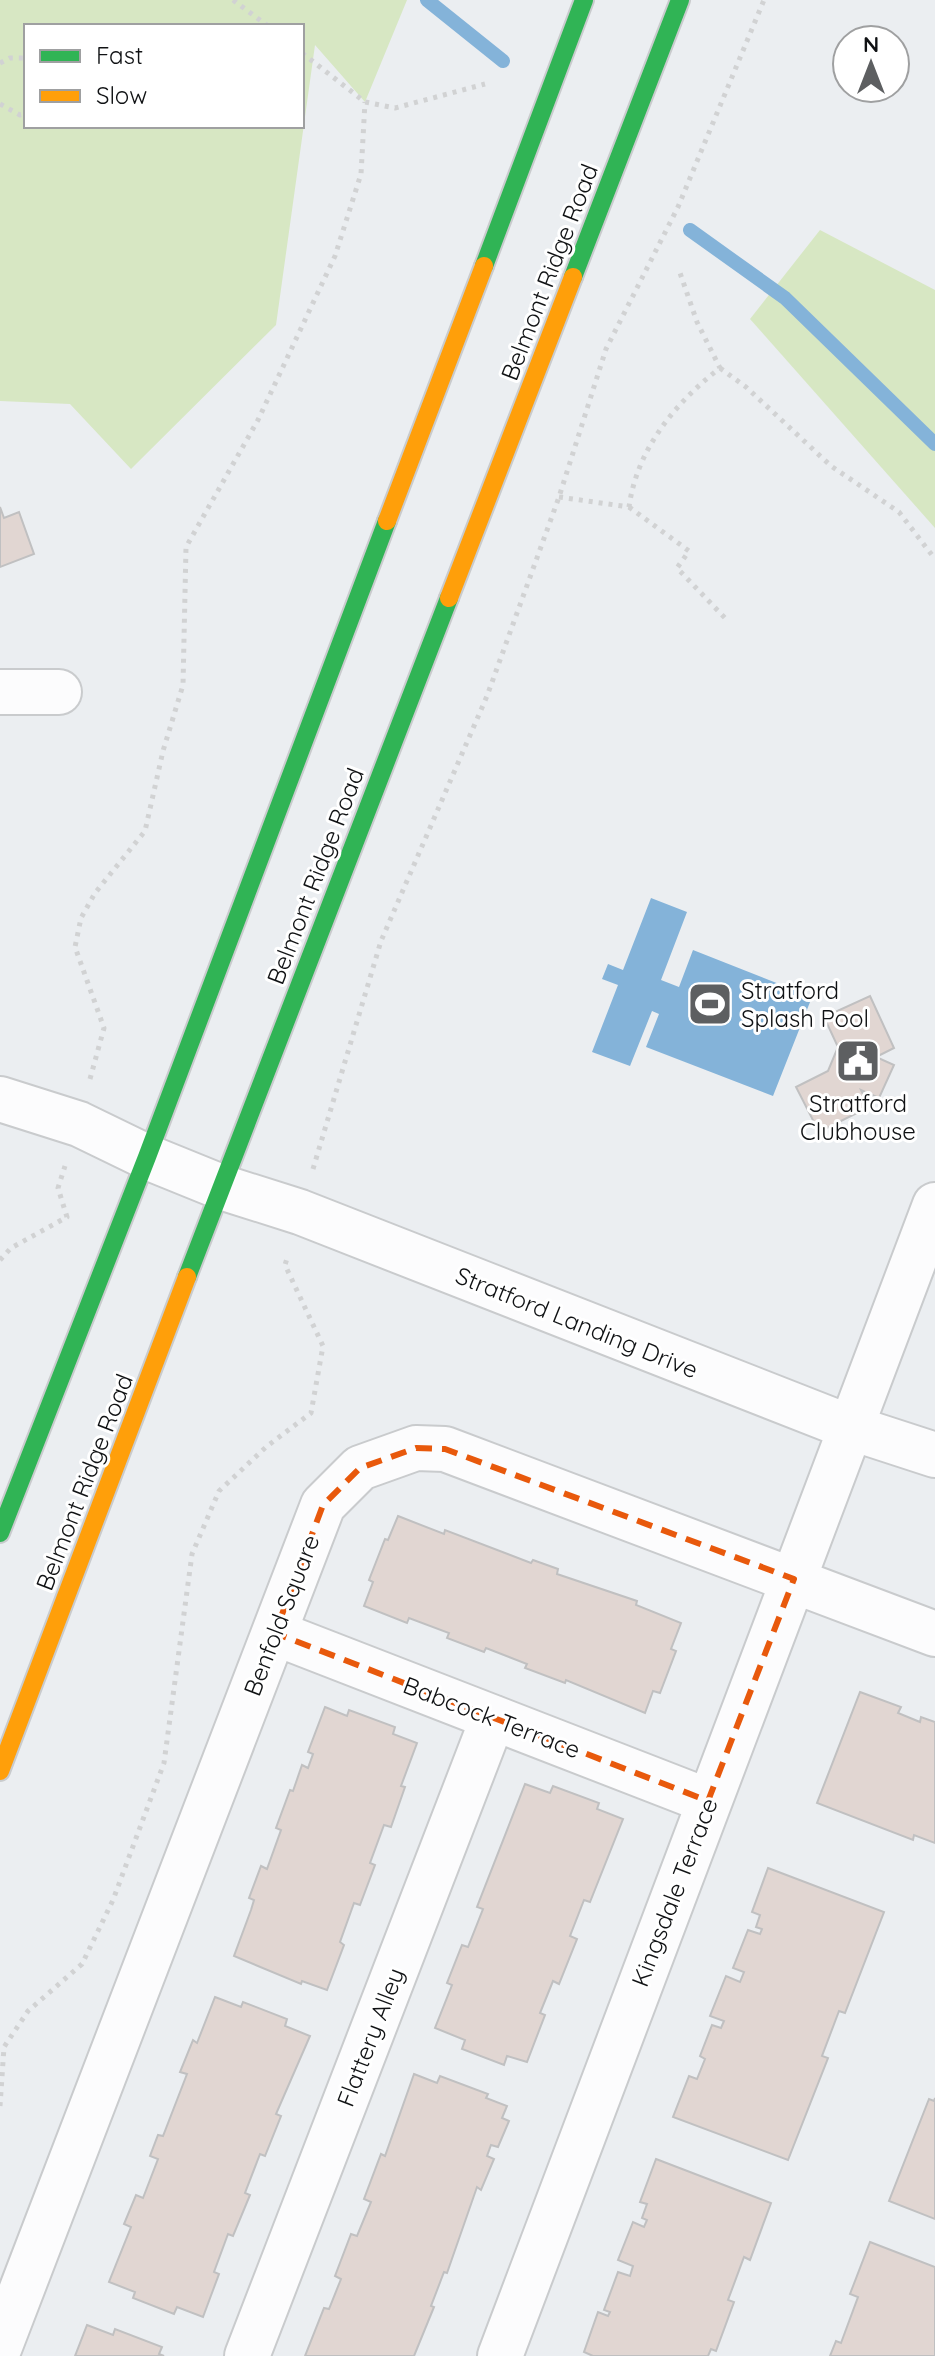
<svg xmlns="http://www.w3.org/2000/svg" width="935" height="2356" viewBox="0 0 935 2356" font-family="Quicksand,sans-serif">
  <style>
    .green { fill: #d7e7c3; fill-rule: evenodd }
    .water { fill: #84b3d9 }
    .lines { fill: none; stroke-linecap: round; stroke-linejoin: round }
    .stream { stroke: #84b3d9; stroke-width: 14 }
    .building { fill: #e1d6d2; stroke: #c0c0c1; stroke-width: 2 }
    .street-casing { stroke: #c9cbcd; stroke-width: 48 }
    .fast-casing { stroke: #c9cbcd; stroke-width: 22 }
    .slow-casing { stroke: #c9cbcd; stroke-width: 22 }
    .path { stroke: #d1d2d3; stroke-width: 5; stroke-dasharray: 4 6; stroke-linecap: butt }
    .street { stroke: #fcfcfd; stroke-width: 44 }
    .fast { stroke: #30b455; stroke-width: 18 }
    .slow { stroke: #ff9f0a; stroke-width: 18 }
    .marked { fill: none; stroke: #e8590c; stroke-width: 6; stroke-dasharray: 16 10; stroke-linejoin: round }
    .labels { text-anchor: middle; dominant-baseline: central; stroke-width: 6; stroke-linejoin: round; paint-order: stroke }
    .street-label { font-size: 24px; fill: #101214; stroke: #fff }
    .poi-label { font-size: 24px; fill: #101214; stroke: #fff; text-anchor: start }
  </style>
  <rect width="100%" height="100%" fill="#ebeef1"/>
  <g class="green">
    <path d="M0,0h407l-42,102 -50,-57 -39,280 -145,144 -61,-65 -70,-3zM26,26h276v100h-276z"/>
    <polygon points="820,230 935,290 935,528 750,319"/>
  </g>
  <polygon class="water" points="651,898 687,912 661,980 679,987 693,950 812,997 773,1096 646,1047 659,1014 652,1011 630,1066 592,1052 618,985 602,979 608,964 623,970"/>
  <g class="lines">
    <g class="stream">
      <polyline points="427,0 503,61"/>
      <polyline points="690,230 785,298 935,444"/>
    </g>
  </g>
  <g class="building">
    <polygon points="0,507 4,518 19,512 34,554 0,567"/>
    <polygon points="870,996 894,1048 876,1057 894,1065 879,1098 861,1090 869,1107 819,1132 796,1087 828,1071 838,1047 824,1017"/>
    <polygon points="398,1516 444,1534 445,1530 531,1563 533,1560 558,1569 557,1574 637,1601 636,1605 681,1623 671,1649 676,1651 660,1693 653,1691 645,1713 566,1680 565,1683 525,1668 527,1664 486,1648 484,1652 447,1638 449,1633 409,1618 407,1623 364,1606 373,1582 369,1580 385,1539 388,1540"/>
    <polygon points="860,1692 901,1707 898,1713 920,1722 921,1717 935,1722 935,1843 914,1835 913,1840 817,1803"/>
    <polygon points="325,1707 347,1716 349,1710 395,1727 393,1734 417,1743 401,1786 405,1787 391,1827 384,1825 370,1863 375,1865 360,1905 354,1903 340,1942 344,1945 327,1990 302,1981 301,1984 234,1956 251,1910 254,1900 249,1898 261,1866 267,1869 281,1830 276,1828 290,1790 293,1791 302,1765 308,1768 313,1754 308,1752"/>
    <polygon points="525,1784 550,1793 553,1786 599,1803 597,1809 623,1819 590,1902 584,1900 570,1936 577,1939 559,1984 553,1981 540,2013 545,2015 527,2062 507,2056 504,2065 462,2049 465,2040 435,2028 452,1985 447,1983 462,1945 468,1947 483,1909 477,1907"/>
    <polygon points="768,1868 884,1912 845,2013 839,2011 822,2056 828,2058 788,2160 673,2117 689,2076 697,2079 705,2059 700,2056 712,2025 721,2028 724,2021 710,2016 726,1976 740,1982 744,1972 733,1968 748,1930 760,1934 762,1929 756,1927 760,1915 752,1912"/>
    <polygon points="215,1997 241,2007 243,2002 287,2019 285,2026 310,2036 276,2114 281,2116 265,2156 260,2154 245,2193 250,2195 233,2236 228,2234 214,2272 219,2274 203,2317 177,2307 174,2314 133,2298 135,2292 109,2282 131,2227 124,2224 136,2195 143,2198 158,2159 150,2156 158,2135 163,2136 187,2074 180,2072 193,2040 197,2043"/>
    <polygon points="414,2074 437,2083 440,2076 488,2094 486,2098 507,2106 502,2118 509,2121 498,2147 491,2145 487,2156 494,2159 481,2190 477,2187 447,2273 444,2272 431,2306 434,2307 414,2356 305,2356 324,2308 329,2309 341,2279 335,2276 351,2234 357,2236 371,2202 364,2199 381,2154 385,2156"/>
    <polygon points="935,2098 935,2219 889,2201 929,2099 934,2101"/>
    <polygon points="656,2159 771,2203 750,2260 744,2257 728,2300 734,2302 716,2351 711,2349 708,2356 593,2356 584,2352 598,2312 608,2316 610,2312 604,2310 618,2272 630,2276 633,2266 618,2260 633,2222 644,2227 647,2220 642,2218 647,2204 640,2202"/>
    <polygon points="870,2242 935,2267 935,2356 830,2356 836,2341 841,2343 858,2297 850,2294"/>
    <polygon points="87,2325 113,2335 115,2329 162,2347 159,2354 164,2356 75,2356"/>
  </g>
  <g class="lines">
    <g class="street-casing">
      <g id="street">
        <polyline points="0,692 59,692"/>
        <polyline points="0,1099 79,1124 147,1157 221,1187 300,1212 849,1427 935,1455"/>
        <polyline points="275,1633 708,1801"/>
        <polyline points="0,2346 323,1505 360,1468 416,1448 445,1449 935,1634"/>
        <polyline points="247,2356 493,1718"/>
        <polyline points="500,2356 935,1205"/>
      </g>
    </g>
    <g class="fast-casing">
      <g id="fast">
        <polyline points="484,266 584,0"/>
        <polyline points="573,277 680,0"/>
        <polyline points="187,1277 449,598"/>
        <polyline points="0,1533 147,1157 387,521"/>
      </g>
    </g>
    <g class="slow-casing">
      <g id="slow">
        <polyline points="387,521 484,266"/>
        <polyline points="449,598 573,277"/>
        <polyline points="0,1771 187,1277"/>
      </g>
    </g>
    <g class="path">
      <polyline points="233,0 268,26"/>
      <polyline points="302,53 365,102 395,108 485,84"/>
      <polyline points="0,63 10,58 26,58"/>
      <polyline points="0,104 20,115 26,114"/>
      <polyline points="720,368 746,387 831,466 899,512 935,559"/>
      <path d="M559,497l70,10c8,-58 46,-104 91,-139l-23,-46 -18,-52"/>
      <polyline points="629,507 689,551 677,568 725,618"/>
      <polyline points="90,1079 104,1028 75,947 81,918 95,893 145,831 163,751 183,685 186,547 258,420 335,256 361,174 365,102"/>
      <polyline points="313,1169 381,941 487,696 559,497 606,349 678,207 764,0"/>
      <polyline points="0,1260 11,1248 67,1217 58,1188 65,1166"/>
      <polyline points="0,2106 4,2047 28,2011 82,1964 113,1900 164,1763 192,1554 219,1491 266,1447 311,1413 323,1346 285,1265 288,1255"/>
    </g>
    <use href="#street" class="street"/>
    <use href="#fast" class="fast"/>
    <use href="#slow" class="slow"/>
  </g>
  <path class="marked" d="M416,1448l29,1 349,130 -86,222 -433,-168 48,-128 37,-37z"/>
  <defs>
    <g id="stadium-square" transform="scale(2.3)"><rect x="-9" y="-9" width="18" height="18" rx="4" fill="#5d5f61" stroke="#fff"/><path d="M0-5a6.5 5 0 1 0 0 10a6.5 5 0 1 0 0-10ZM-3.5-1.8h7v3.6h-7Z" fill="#fff"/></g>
    <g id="civic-square" transform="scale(2.3)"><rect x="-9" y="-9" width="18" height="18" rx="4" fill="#5d5f61" stroke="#fff"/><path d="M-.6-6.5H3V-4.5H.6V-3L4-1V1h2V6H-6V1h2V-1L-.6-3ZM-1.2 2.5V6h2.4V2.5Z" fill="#fff"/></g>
  </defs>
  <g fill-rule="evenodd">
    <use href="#stadium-square" x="710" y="1004"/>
    <use href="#civic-square" x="858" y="1061"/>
  </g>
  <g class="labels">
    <g class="street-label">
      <text transform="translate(549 272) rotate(-69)">Belmont Ridge Road</text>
      <text transform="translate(315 876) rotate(-69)">Belmont Ridge Road</text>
      <text transform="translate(577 1322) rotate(22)">Stratford Landing Drive</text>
      <text transform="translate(84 1482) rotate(-69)">Belmont Ridge Road</text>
      <text transform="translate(281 1615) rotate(-69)">Benfold Square</text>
      <text transform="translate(492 1717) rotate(21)">Babcock Terrace</text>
      <text transform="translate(674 1892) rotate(-69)">Kingsdale Terrace</text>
      <text transform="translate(370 2037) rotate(-69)">Flattery Alley</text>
    </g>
    <g class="poi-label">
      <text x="741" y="990">Stratford<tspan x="741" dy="28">Splash Pool</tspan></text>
      <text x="858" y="1103" text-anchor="middle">Stratford<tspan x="858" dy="28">Clubhouse</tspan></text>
    </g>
  </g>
  <rect x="24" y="24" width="280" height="104" fill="#ffffff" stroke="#9fa0a1" stroke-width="2"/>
  <rect x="40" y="50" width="40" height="12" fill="#30b455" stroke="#9fa0a1" stroke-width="2"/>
  <text x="96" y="64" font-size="24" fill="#101214">Fast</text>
  <rect x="40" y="90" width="40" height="12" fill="#ff9f0a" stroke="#9fa0a1" stroke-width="2"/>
  <text x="96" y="104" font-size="24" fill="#101214">Slow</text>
  <g transform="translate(871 64)"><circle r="38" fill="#ffffff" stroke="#9fa0a1" stroke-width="2"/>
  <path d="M0-6L14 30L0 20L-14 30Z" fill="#5d5f61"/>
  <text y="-12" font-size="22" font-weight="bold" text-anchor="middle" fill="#101214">N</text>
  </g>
</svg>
